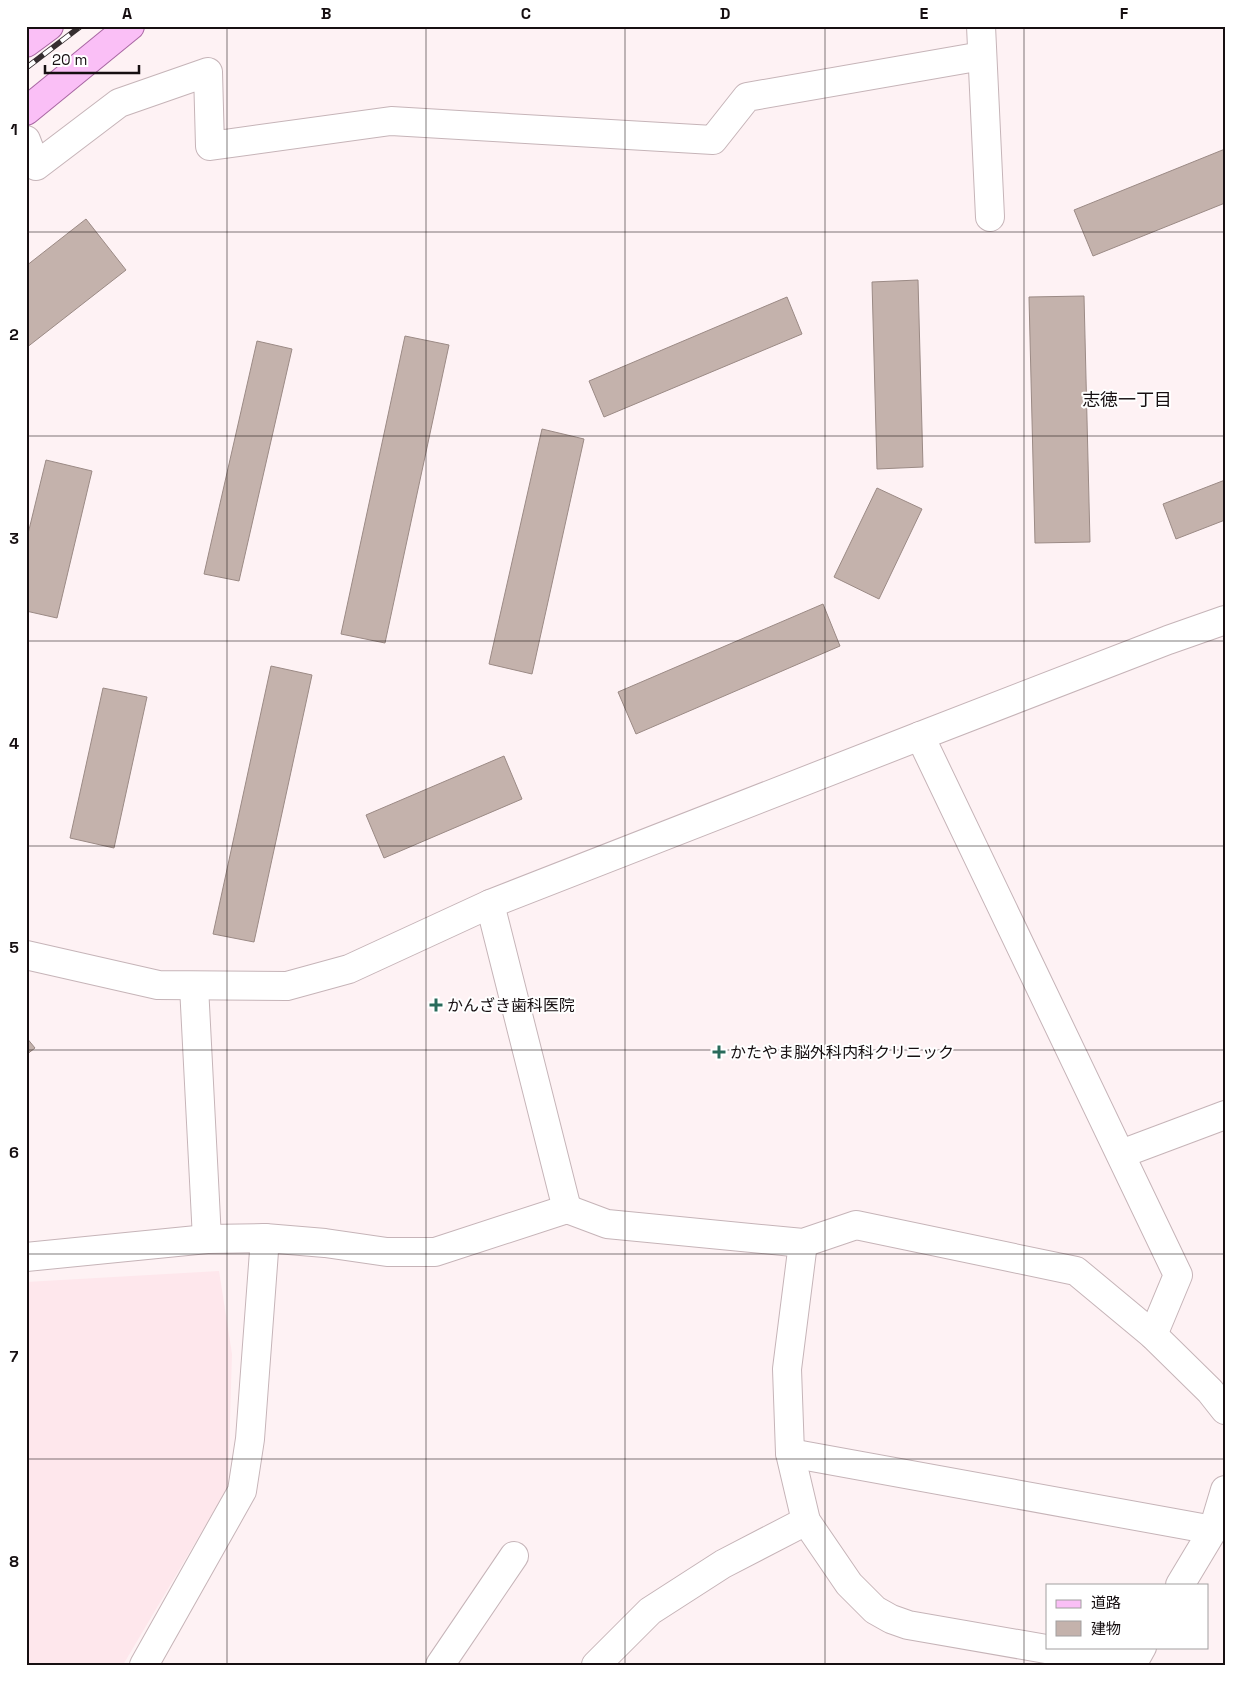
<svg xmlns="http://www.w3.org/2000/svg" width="1251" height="1691" viewBox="0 0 1251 1691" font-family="'Space Grotesk','Noto Sans JP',sans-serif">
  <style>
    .built { fill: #fee7ec }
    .building { fill: #c4b2ac; stroke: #9b8a85 }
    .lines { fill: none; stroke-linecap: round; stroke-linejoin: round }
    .minor-casing { stroke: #c6b4b8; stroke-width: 30 }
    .tertiary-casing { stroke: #c6b4b8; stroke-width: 30 }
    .primary-casing { stroke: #a866a2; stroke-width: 30 }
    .minor { stroke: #fff; stroke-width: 28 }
    .tertiary { stroke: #fff; stroke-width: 28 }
    .primary { stroke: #fabff6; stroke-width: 28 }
    .rail-casing { stroke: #362e30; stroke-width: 5.5 }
    .rail { stroke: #fff; stroke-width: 4; stroke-dasharray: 11; stroke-linecap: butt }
    .grid { fill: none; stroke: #160f11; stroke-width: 1; stroke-opacity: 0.55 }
    .poi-dot { fill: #296b5b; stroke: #fff; stroke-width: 2 }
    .labels { text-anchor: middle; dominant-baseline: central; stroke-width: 4; stroke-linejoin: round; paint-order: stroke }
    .poi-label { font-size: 16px; fill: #160f11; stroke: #fff; text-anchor: start }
    .neighbourhood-label { font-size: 18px; fill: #160f11; stroke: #fff }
    .neatline { fill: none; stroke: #160f11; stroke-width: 2 }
    .grid-label { font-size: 16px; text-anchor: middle; font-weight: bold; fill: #160f11 }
  </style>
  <rect width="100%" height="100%" fill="#fef2f4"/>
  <polygon class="built" points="219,1271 232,1354 228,1487 123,1665 26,1665 26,1282"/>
  <g class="building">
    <polygon points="1225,149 1225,203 1093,256 1074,210"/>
    <polygon points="86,219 126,270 26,348 26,266"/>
    <polygon points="918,280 923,467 877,469 872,282"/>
    <polygon points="1084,296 1090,542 1035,543 1029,297"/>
    <polygon points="787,297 802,334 604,417 589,381"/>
    <polygon points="405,336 449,345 385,643 341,634"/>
    <polygon points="257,341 292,349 239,581 204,574"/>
    <polygon points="542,429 584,439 532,674 489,664"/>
    <polygon points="46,460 92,471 57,618 26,611 26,542"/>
    <polygon points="1225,480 1225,520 1176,539 1163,504"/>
    <polygon points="877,488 922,509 879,599 834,577"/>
    <polygon points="823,604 840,646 636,734 618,692"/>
    <polygon points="271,666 312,675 254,942 213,934"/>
    <polygon points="103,688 147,697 114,848 70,838"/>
    <polygon points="504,756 522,799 384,858 366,815"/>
    <polygon points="26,1037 35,1048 26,1055"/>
  </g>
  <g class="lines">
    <g class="minor-casing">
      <g id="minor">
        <polyline points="981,26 990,217"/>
        <polyline points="26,140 36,166 119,103 208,72 210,146 391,121 713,140 747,97 982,56"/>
        <polyline points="920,736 1178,1275 1153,1335"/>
        <polyline points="490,904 567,1209"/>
        <polyline points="194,986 207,1239"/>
        <polyline points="1121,1154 1225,1115"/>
        <polyline points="803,1243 787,1369 790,1453 806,1521 849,1584 875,1610 891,1619 908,1625 1132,1664"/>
        <polyline points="26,1257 207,1239 265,1238 325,1243 387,1252 435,1252 567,1209 607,1224 803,1243 856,1225 1076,1271 1153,1335 1210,1391 1225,1410"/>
        <polyline points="790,1453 1213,1530"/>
        <polyline points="144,1665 242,1491 250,1439 265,1238"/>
        <polyline points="440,1665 514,1556"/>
        <polyline points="596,1665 650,1611 723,1564 806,1521"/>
      </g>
    </g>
    <g class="tertiary-casing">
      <g id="tertiary">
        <polyline points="26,955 158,985 287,986 349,969 490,904 920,736 1168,640 1225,620"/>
        <polyline points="1180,1585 1213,1530 1225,1490"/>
        <polyline points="1132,1665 1142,1647"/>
      </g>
    </g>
    <g class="primary-casing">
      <g id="primary">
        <polyline points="26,43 49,26"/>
        <polyline points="26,111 130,26"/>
      </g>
    </g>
    <use href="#minor" class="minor"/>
    <use href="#tertiary" class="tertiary"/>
    <use href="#primary" class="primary"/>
    <g class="rail-casing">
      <polyline id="rail" points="26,68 81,26"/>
    </g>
    <use href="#rail" class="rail"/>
  </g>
  <path class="grid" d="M227,26v1639M426,26v1639M625,26v1639M825,26v1639M1024,26v1639M26,232h1199M26,436h1199M26,641h1199M26,846h1199M26,1050h1199M26,1254h1199M26,1459h1199"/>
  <g class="poi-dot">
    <path d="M433.5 997.5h5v5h5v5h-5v5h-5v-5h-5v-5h5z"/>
    <path d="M716.5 1044.5h5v5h5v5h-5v5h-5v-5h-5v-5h5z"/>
  </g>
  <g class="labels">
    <g class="poi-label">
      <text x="447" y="1005">かんざき歯科医院</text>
      <text x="730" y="1052">かたやま脳外科内科クリニック</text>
    </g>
    <g class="neighbourhood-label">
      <text x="1127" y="399">志徳一丁目</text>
    </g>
  </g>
  <rect width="1251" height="1691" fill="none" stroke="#ffffff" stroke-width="55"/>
  <rect x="1046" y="1584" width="162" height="65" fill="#ffffff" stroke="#a29fa0"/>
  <rect x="1056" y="1600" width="25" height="8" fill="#fabff6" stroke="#a29fa0"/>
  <text x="1091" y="1608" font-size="15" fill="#160f11">道路</text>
  <rect x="1056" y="1621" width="25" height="15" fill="#c4b2ac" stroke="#a29fa0"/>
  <text x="1091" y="1634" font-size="15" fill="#160f11">建物</text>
  <path d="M45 65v8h94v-8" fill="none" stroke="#160f11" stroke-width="2.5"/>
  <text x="52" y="65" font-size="15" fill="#160f11" stroke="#ffffff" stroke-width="4" paint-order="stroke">20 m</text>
  <rect x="28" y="28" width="1196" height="1636" class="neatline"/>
  <g class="grid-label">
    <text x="127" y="19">A</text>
    <text x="326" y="19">B</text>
    <text x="526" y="19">C</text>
    <text x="725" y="19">D</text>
    <text x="924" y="19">E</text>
    <text x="1124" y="19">F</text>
    <text x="14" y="135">1</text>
    <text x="14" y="340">2</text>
    <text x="14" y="544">3</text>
    <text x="14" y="749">4</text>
    <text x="14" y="953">5</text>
    <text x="14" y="1158">6</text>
    <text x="14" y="1362">7</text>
    <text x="14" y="1567">8</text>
  </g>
</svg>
